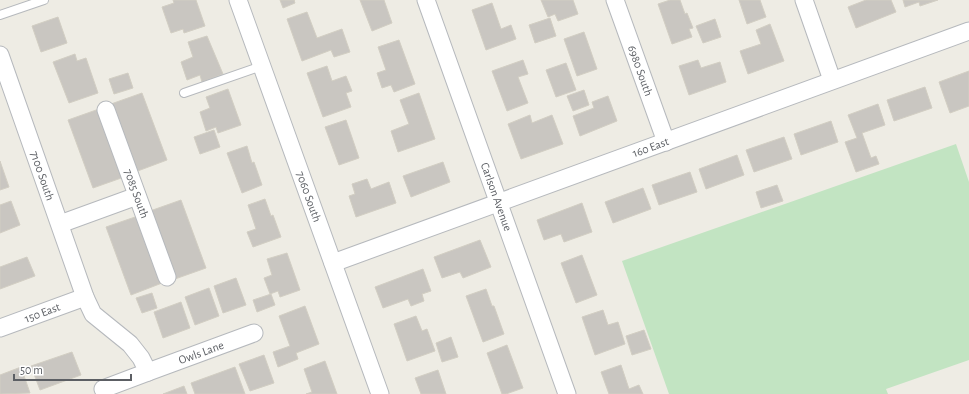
<svg xmlns="http://www.w3.org/2000/svg" width="969" height="394" viewBox="0 0 969 394" font-family="'Alegreya Sans',sans-serif">
  <style>
    .green { fill: #c2e4c2 }
    .building { fill: #c9c6c1; stroke: #d2cec3 }
    .lines { fill: none; stroke-linecap: round; stroke-linejoin: round }
    .lane-casing { stroke: #b6b9bd; stroke-width: 10 }
    .street-casing { stroke: #b6b9bd; stroke-width: 19 }
    .lane { stroke: #fff; stroke-width: 8 }
    .street { stroke: #fff; stroke-width: 17 }
    .labels { text-anchor: middle; dominant-baseline: central; stroke-width: 3; stroke-linejoin: round; paint-order: stroke }
    .street-label { font-size: 12px; fill: #5c5f64; stroke: #fff }
  </style>
  <rect width="100%" height="100%" fill="#eeece4"/>
  <polygon class="green" points="956,144 969,182 969,360 886,389 888,394 669,394 622,261"/>
  <g class="building">
    <polygon points="173,0 196,0 205,26 184,33 183,29 171,33 162,7 174,3"/>
    <polygon points="280,0 295,0 294,0 295,3 283,8"/>
    <polygon points="360,0 384,0 392,23 372,31"/>
    <polygon points="541,0 573,0 578,14 558,21 555,14 548,17"/>
    <polygon points="670,0 680,0 685,14 687,13 693,28 689,29 692,37 672,44 658,4"/>
    <polygon points="739,0 760,0 766,17 747,24"/>
    <polygon points="866,0 891,0 896,12 856,28 848,7"/>
    <polygon points="903,0 938,0 920,6 919,2 905,7"/>
    <polygon points="492,3 501,29 511,25 516,39 486,50 472,10"/>
    <polygon points="307,12 317,38 342,29 350,52 334,57 331,50 302,61 287,19"/>
    <polygon points="58,17 67,43 41,52 32,26"/>
    <polygon points="550,18 556,36 535,43 529,25"/>
    <polygon points="715,19 721,37 703,43 696,26"/>
    <polygon points="770,24 784,61 748,74 740,51 761,44 756,30"/>
    <polygon points="584,32 597,69 577,76 564,39"/>
    <polygon points="207,36 223,74 202,82 200,75 187,80 181,62 193,57 188,42"/>
    <polygon points="399,40 415,84 394,92 391,85 382,88 377,73 386,70 378,47"/>
    <polygon points="75,54 77,61 86,58 98,93 69,103 53,62"/>
    <polygon points="523,60 528,74 518,77 528,103 507,111 492,71"/>
    <polygon points="698,60 701,68 720,62 726,82 689,95 679,66"/>
    <polygon points="566,63 576,90 556,97 546,70"/>
    <polygon points="327,66 332,81 346,76 352,91 346,93 351,107 323,117 307,73"/>
    <polygon points="969,71 969,106 950,113 939,82"/>
    <polygon points="128,73 133,88 114,94 109,79"/>
    <polygon points="925,87 932,108 894,121 887,100"/>
    <polygon points="228,89 241,125 218,133 216,127 206,131 200,112 210,108 206,97"/>
    <polygon points="584,90 589,105 573,111 567,96"/>
    <polygon points="142,93 167,160 135,172 111,104"/>
    <polygon points="419,93 435,139 398,152 391,131 409,124 400,100"/>
    <polygon points="608,96 617,121 580,136 573,116 594,108 592,102"/>
    <polygon points="878,104 885,125 862,133 871,158 876,156 879,164 856,172 845,142 857,138 848,115"/>
    <polygon points="99,109 124,177 93,188 68,120"/>
    <polygon points="530,115 532,123 552,115 563,144 521,159 508,124"/>
    <polygon points="346,120 359,158 339,165 325,127"/>
    <polygon points="831,121 838,142 801,155 794,134"/>
    <polygon points="214,130 220,147 200,154 194,137"/>
    <polygon points="784,137 792,159 754,172 746,150"/>
    <polygon points="247,146 252,163 254,162 262,185 242,193 227,153"/>
    <polygon points="737,155 744,175 706,189 699,169"/>
    <polygon points="0,161 9,187 0,190"/>
    <polygon points="443,162 450,182 411,197 403,176"/>
    <polygon points="690,172 697,192 659,205 652,185"/>
    <polygon points="367,179 371,189 389,182 396,203 356,217 349,196 355,194 352,184"/>
    <polygon points="777,185 783,201 761,208 756,192"/>
    <polygon points="643,188 651,209 613,223 605,202"/>
    <polygon points="265,199 271,216 273,215 281,237 253,247 247,232 256,229 248,205"/>
    <polygon points="181,200 206,268 175,279 150,211"/>
    <polygon points="11,201 20,225 0,233 0,205"/>
    <polygon points="582,203 592,232 564,242 561,234 544,240 537,220"/>
    <polygon points="138,216 162,283 131,295 106,227"/>
    <polygon points="480,240 491,267 463,278 460,272 442,278 434,257"/>
    <polygon points="287,253 300,290 280,297 278,291 270,294 264,278 272,275 267,259"/>
    <polygon points="582,255 597,295 576,303 561,263"/>
    <polygon points="27,257 35,276 0,289 0,267"/>
    <polygon points="423,269 431,291 422,294 424,301 411,306 408,299 383,308 375,287"/>
    <polygon points="236,278 246,305 223,313 214,286"/>
    <polygon points="209,288 219,316 195,325 185,297"/>
    <polygon points="486,289 492,306 494,306 504,334 483,342 466,296"/>
    <polygon points="152,293 157,308 142,313 136,298"/>
    <polygon points="271,294 275,305 257,312 253,300"/>
    <polygon points="181,302 190,328 163,338 154,312"/>
    <polygon points="305,306 319,344 296,353 298,359 278,367 273,352 290,346 279,316"/>
    <polygon points="603,310 608,325 618,322 625,344 595,355 582,317"/>
    <polygon points="416,316 422,331 427,329 435,351 407,361 394,324"/>
    <polygon points="644,330 651,349 632,355 626,336"/>
    <polygon points="451,337 458,357 442,362 436,343"/>
    <polygon points="507,345 523,388 506,394 502,394 487,353"/>
    <polygon points="72,352 81,375 40,390 31,366"/>
    <polygon points="264,355 274,383 250,391 239,364"/>
    <polygon points="325,361 337,394 306,394 312,392 304,369"/>
    <polygon points="621,365 629,389 639,385 643,394 609,394 601,372"/>
    <polygon points="21,367 30,393 0,394 0,375"/>
    <polygon points="235,367 245,394 195,394 191,383"/>
    <polygon points="438,370 446,394 421,394 415,378"/>
    <polygon points="184,386 187,394 163,394"/>
  </g>
  <g class="lines">
    <g class="lane-casing">
      <g id="lane">
        <polyline points="0,15 44,0"/>
        <polyline points="184,93 262,66"/>
      </g>
    </g>
    <g class="street-casing">
      <g id="street">
        <path id="s1" d="M238,0l142,394"/>
        <path id="s2" d="M426,0l141,394"/>
        <path id="s3" d="M615,0l51,142"/>
        <polyline points="804,0 832,80"/>
        <path id="s4" d="M0,55l85,242 8,17 37,30 11,14 7,14 106,-39"/>
        <path id="s5" d="M106,110l61,167"/>
        <polyline points="60,224 137,196"/>
        <path id="s6" d="M333,263l636,-232"/>
        <path id="s7" d="M0,328l85,-31"/>
        <polyline points="103,389 148,372"/>
      </g>
    </g>
    <use href="#lane" class="lane"/>
    <use href="#street" class="street"/>
  </g>
  <g class="labels">
    <g class="street-label">
      <text stroke="none"><textPath href="#s3" startOffset="75">6980 South</textPath></text>
      <text stroke="none"><textPath href="#s6" startOffset="338">160 East</textPath></text>
      <text stroke="none"><textPath href="#s4" startOffset="128">7100 South</textPath></text>
      <text stroke="none"><textPath href="#s5" startOffset="89">7085 South</textPath></text>
      <text stroke="none"><textPath href="#s1" startOffset="209">7060 South</textPath></text>
      <text stroke="none"><textPath href="#s2" startOffset="209">Carlson Avenue</textPath></text>
      <text stroke="none"><textPath href="#s7" startOffset="45">150 East</textPath></text>
      <text stroke="none"><textPath href="#s4" startOffset="413">Owls Lane</textPath></text>
    </g>
  </g>
  <path d="M14 374v6h117v-6" fill="none" stroke="#5c5f64" stroke-width="2"/>
  <text x="20" y="374" font-size="12" fill="#5c5f64" stroke="#ffffff" stroke-width="3" paint-order="stroke">50 m</text>
</svg>
